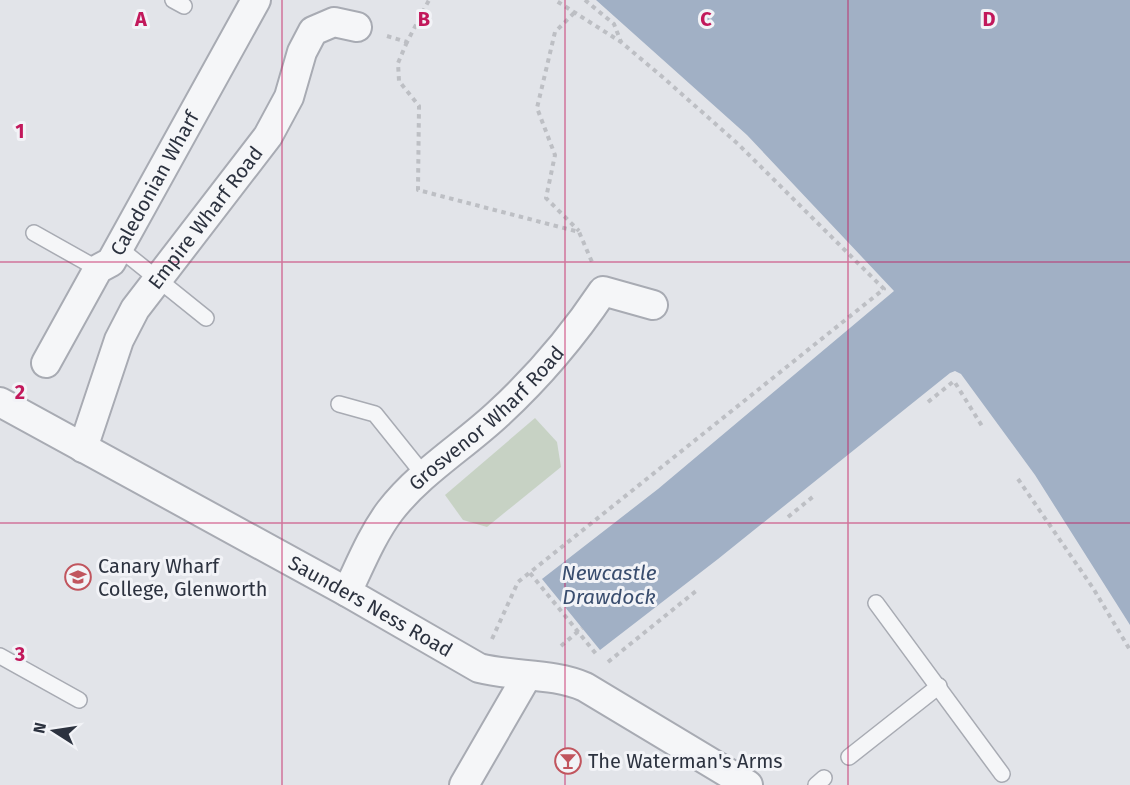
<svg xmlns="http://www.w3.org/2000/svg" width="1130" height="785" viewBox="0 0 1130 785" font-family="'Fira Sans',sans-serif">
  <style>
    .green { fill: #c7d2c4 }
    .water { fill: #a1b0c5 }
    .lines { fill: none; stroke-linecap: round; stroke-linejoin: round }
    .service-casing { stroke: #a8abb3; stroke-width: 18 }
    .minor-casing { stroke: #a8abb3; stroke-width: 32 }
    .path { stroke: #bdbfc4; stroke-width: 4; stroke-dasharray: 4.5 4.5; stroke-linecap: butt }
    .service { stroke: #f5f6f8; stroke-width: 15 }
    .minor { stroke: #f5f6f8; stroke-width: 28 }
    .grid { fill: none; stroke: #c2185b; stroke-width: 1.5; stroke-opacity: 0.55 }
    .labels { text-anchor: middle; dominant-baseline: central; stroke-width: 6; stroke-linejoin: round; paint-order: stroke }
    .street-label { font-size: 20px; fill: #2c323f; stroke: #f2f3f7 }
    .poi-label { font-size: 20px; fill: #2c323f; stroke: #f2f3f7; text-anchor: start }
    .water-label { font-size: 21px; font-style: italic; fill: #3a4e6f; stroke: #f2f3f7 }
    .grid-label { font-size: 20px; text-anchor: middle; font-weight: bold; fill: #c2185b; stroke: #f2f3f7; stroke-width: 6; stroke-linejoin: round; paint-order: stroke }
  </style>
  <rect width="100%" height="100%" fill="#e2e4e9"/>
  <polygon class="green" points="535,418 557,442 561,467 487,527 463,520 445,495"/>
  <polygon class="water" points="596,0 1130,0 1130,625 1035,475 961,374 955,371 950,373 718,559 600,650 542,579 658,489 894,291 747,135"/>
  <g class="lines">
    <g class="service-casing">
      <g id="service">
        <polyline points="173,0 184,6"/>
        <polyline points="34,233 98,269"/>
        <polyline points="119,248 206,318"/>
        <polyline points="339,404 375,414 424,475"/>
        <polyline points="876,603 1002,774"/>
        <polyline points="0,656 79,700"/>
        <polyline points="849,757 939,686"/>
        <polyline points="816,785 824,778"/>
      </g>
    </g>
    <g class="minor-casing">
      <g id="minor">
        <path id="s1" d="M46,363l52,-94 13,-7 145,-262"/>
        <path id="s2" d="M0,402l347,190 132,76c35,9 74,5 106,19l163,98"/>
        <path id="s3" d="M83,448l36,-108 16,-31 133,-173 21,-39 13,-45 11,-21 21,-9 23,5"/>
        <path id="s4" d="M347,592c13,-27 25,-57 43,-81 30,-39 74,-65 109,-98 40,-37 74,-77 104,-122l50,14"/>
        <polyline points="464,785 527,676"/>
      </g>
    </g>
    <g class="path">
      <polyline points="585,0 614,24 621,42"/>
      <polyline points="574,13 555,32 537,108 555,155 546,198 579,231"/>
      <polyline points="387,36 407,42 429,0"/>
      <polyline points="407,42 398,63 399,81 419,106 418,190 579,232 592,262"/>
      <polyline points="928,402 954,381 982,426"/>
      <polyline points="1018,479 1093,588 1130,650"/>
      <polyline points="788,517 815,495"/>
      <polyline points="530,573 597,655"/>
      <polyline points="492,639 518,582 884,289 738,144 666,80 621,42 555,0"/>
      <polyline points="561,646 582,628"/>
      <polyline points="608,662 696,591"/>
    </g>
    <use href="#service" class="service"/>
    <use href="#minor" class="minor"/>
  </g>
  <path class="grid" d="M282,0v785M565,0v785M848,0v785M0,262h1130M0,523h1130"/>
  <defs>
    <g id="school-ring" transform="scale(1.35)"><circle r="9.5" fill="#f2f3f7" stroke="#c1555e" stroke-width="1.5"/><path d="M0-5L7-2L0 1L-7-2ZM-4 1L0 2.5L4 1V4Q0 6-4 4Z" fill="#c1555e"/></g>
    <g id="bar-ring" transform="scale(1.35)"><circle r="9.5" fill="#f2f3f7" stroke="#c1555e" stroke-width="1.5"/><path d="M-6-5H6L.8 .8V4.5H3.5V6h-7V4.5H-.8V.8Z" fill="#c1555e"/></g>
  </defs>
  <g fill-rule="evenodd">
    <use href="#school-ring" x="78" y="577"/>
    <use href="#bar-ring" x="568" y="761"/>
  </g>
  <g class="labels">
    <g class="street-label">
      <text stroke="none"><textPath href="#s1" startOffset="212">Caledonian Wharf</textPath></text>
      <text stroke="none"><textPath href="#s3" startOffset="264">Empire Wharf Road</textPath></text>
      <text stroke="none"><textPath href="#s4" startOffset="226">Grosvenor Wharf Road</textPath></text>
      <text stroke="none"><textPath href="#s2" startOffset="423">Saunders Ness Road</textPath></text>
    </g>
    <g class="poi-label">
      <text x="98" y="566">Canary Wharf<tspan x="98" dy="23">College, Glenworth</tspan></text>
      <text x="588" y="761">The Waterman's Arms</text>
    </g>
    <g class="water-label">
      <text x="609" y="573">Newcastle<tspan x="609" dy="24">Drawdock</tspan></text>
    </g>
  </g>
  <g class="grid-label">
    <text x="141" y="26">A</text>
    <text x="424" y="26">B</text>
    <text x="706" y="26">C</text>
    <text x="989" y="26">D</text>
    <text x="20" y="138">1</text>
    <text x="20" y="399">2</text>
    <text x="20" y="661">3</text>
  </g>
  <g transform="translate(54 731) rotate(282)" stroke="#f2f3f7" stroke-width="4.5" paint-order="stroke">
  <path d="M0-4.5L10 22L0 15L-10 22Z" fill="#2c323f"/>
  <text y="-9" font-size="16" font-weight="bold" text-anchor="middle" fill="#2c323f">N</text>
  </g>
</svg>
